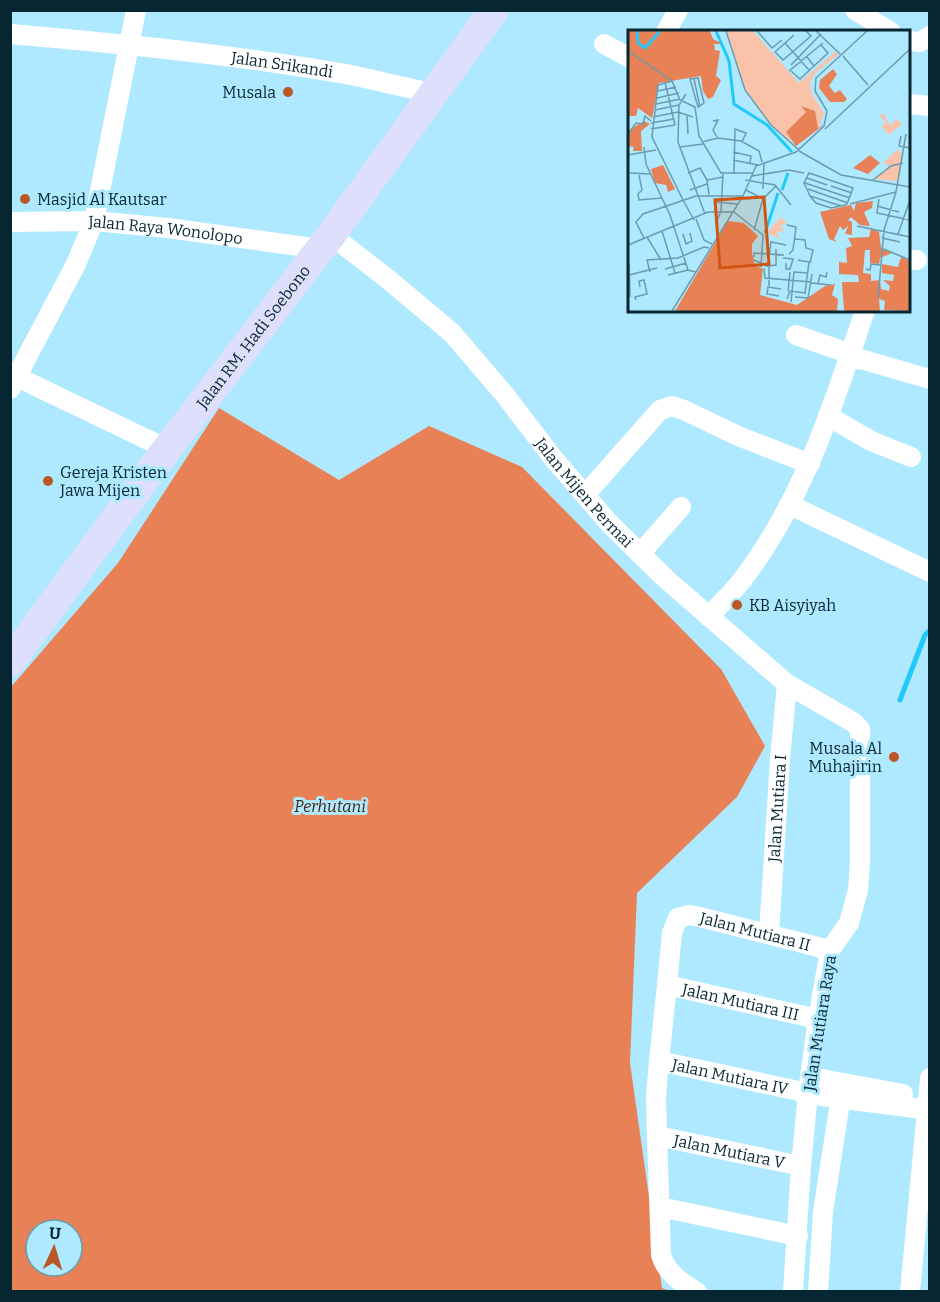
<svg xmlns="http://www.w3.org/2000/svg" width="940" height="1302" viewBox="0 0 940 1302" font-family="Bitter,serif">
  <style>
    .forest { fill: #e88155; fill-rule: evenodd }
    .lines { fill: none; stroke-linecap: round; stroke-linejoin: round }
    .stream { stroke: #22caf9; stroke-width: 5 }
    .minor { stroke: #fff; stroke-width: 20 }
    .primary { stroke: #dddffc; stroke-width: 30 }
    .poi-dot { fill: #bb5626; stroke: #aee9ff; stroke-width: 2 }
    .labels { text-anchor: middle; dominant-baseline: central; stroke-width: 6; stroke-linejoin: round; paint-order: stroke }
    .street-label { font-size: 16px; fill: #062731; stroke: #aee9ff }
    .poi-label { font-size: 16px; fill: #062731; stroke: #aee9ff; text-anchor: start }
    .park-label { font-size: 16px; font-style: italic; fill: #461e0c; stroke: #aee9ff }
    .inset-river { fill: none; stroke: #22caf9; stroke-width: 3 }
    .inset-road { fill: none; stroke: #6b9bad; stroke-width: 1.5 }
    .view { fill: #d15410; fill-opacity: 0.15; stroke: #d15410; stroke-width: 3 }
    .inset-edge { fill: none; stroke: #062731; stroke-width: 3 }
  </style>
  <rect width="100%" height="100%" fill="#aee9ff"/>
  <path class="forest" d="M219,408l120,72 90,-54 93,41 199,202 44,77 -28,51 -100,96 -7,170 32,225 7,3 -658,1v-605l107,-124zM36,1230h36v36h-36z"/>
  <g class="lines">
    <polyline class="stream" points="900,700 925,635 930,630"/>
    <g class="minor">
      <polyline points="855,10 891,32"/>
      <polyline points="666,32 678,10"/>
      <path id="s1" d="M10,34c114,10 228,21 341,41 28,6 56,13 85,19"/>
      <polyline points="908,41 920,42 930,36"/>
      <polyline points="604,44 630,58"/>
      <polyline points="908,104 930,106"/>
      <path id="s2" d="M10,222l84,-1 74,7 153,21"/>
      <path id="s3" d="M331,235l58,45 63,53 53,62 48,63 56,65 57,56 121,105 66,38 7,7v133l-2,28 -9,33 -19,27 -12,69 -10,73 -7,74 -8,126"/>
      <polyline points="908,260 917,260"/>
      <polyline points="796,335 851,354"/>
      <polyline points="848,358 864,360 930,379"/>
      <polyline points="17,377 167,449"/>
      <polyline points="10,389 76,264 94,221 136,10"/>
      <polyline points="828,416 871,441 911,457"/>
      <polyline points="585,495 660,410 672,406 684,410 738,436 810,464"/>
      <polyline points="790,505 930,572"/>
      <polyline points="640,554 681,507"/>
      <path d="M709,617c11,-13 24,-25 34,-38 60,-79 91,-175 122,-269"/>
      <path id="s4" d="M769,934l11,-175 7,-75"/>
      <path id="s5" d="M667,985l5,-52 6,-15 11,-3 11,2 130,33"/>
      <path id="s6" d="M659,1061l8,-76 151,34"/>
      <polyline points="811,1077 903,1094"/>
      <path id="s7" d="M657,1136l-1,-39 3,-36 163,35 108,14"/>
      <polyline points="660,1207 798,1236"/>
      <path id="s8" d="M697,1292c-15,-9 -31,-19 -36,-37l-4,-119 144,30"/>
      <polyline points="818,1292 823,1212 843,1083"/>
      <polyline points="910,1292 930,1078"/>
    </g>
    <path class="primary" id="s9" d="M10,662l157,-213 164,-214 163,-225"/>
  </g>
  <g class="poi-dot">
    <circle cx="288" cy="92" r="6"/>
    <circle cx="25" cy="199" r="6"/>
    <circle cx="48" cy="481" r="6"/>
    <circle cx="737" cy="605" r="6"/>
    <circle cx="894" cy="757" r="6"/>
  </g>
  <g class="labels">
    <g class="street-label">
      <text stroke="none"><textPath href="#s1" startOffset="274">Jalan Srikandi</textPath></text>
      <text stroke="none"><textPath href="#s2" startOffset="156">Jalan Raya Wonolopo</textPath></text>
      <text stroke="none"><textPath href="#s9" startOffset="406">Jalan RM. Hadi Soebono</textPath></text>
      <text stroke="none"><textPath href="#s3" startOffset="363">Jalan Mijen Permai</textPath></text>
      <text stroke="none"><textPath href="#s4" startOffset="126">Jalan Mutiara I</textPath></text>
      <text stroke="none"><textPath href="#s5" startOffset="148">Jalan Mutiara II</textPath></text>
      <text stroke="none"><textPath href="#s6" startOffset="152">Jalan Mutiara III</textPath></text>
      <text transform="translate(820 1023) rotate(-81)">Jalan Mutiara Raya</text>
      <text stroke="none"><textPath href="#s7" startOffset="148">Jalan Mutiara IV</textPath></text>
      <text stroke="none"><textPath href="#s8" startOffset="246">Jalan Mutiara V</textPath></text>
    </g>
    <g class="poi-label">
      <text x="276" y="92" text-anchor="end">Musala</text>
      <text x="37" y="199">Masjid Al Kautsar</text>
      <text x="60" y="472">Gereja Kristen<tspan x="60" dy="18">Jawa Mijen</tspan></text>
      <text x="749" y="605">KB Aisyiyah</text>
      <text x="882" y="748" text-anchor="end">Musala Al<tspan x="882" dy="18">Muhajirin</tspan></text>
    </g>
    <g class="park-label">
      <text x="330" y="806">Perhutani</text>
    </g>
  </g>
  <g transform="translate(628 30)">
    <rect width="282" height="282" fill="#aee9ff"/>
    <path d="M99,1h26l46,52 37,-32 2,4 -23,18 -5,10 2,11 12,19 -6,16 -3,-18 -13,-5 4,6 -11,11 -5,18 -19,-17 -26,-34zM255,83l7,12 7,-6 5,5 -13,11 -8,-9 5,-3 -6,-7zM270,119l4,8 -4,24 -23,-2 14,-13 -5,-4zM155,185l-2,4 6,3 -6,4 3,5 -7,1 3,7 -13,-7z" fill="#fbc2aa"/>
    <path d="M0,1h82l3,8 10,5h-9l1,6 5,1 -4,25 5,4 -8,17 -5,2 -5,-8 -2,-15 -42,7 -7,35 -14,-10 -2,8h-8zM205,39l4,5 -8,12 6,7 5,-3 7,9 -3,3h-14l-11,-14 1,-8zM173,76l14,5 3,17 7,-4 -29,22 -10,-14 20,-20zM16,91l6,3 -9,7 1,20h-9l1,-4 -6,-1 1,-16zM242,125l10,8 -12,11 -15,-6zM35,135l12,24 -7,3 -2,-7 -11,-2 -4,-14zM245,171l-1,7 -8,4 6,14 -10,-1 -9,-8 -3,3 4,2v13l-7,-1 3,-8 -5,4 -3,-4 -6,13 3,3 -8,-3 -9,-27 31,-7 3,6 2,-8zM100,191l16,2 14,13 -6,8v9l3,12 8,4 -3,26 37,10 28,-19 10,-2 -3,11 6,4 -1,12h-162zM243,199l8,3 2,16 11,5 -12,5 -1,6 -9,-1v-13h-5l-2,23 8,1v7l9,-1 1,9 8,2 1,-5 -7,-6 10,1 1,-6 -12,-2v-9l16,3 3,-10 9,4v50l-26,-1 1,-9 -6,-2 1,12h-36l-2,-29h17l-1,-7 -19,-1v-12l8,1 -1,-15 6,-2 -4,-8 21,-1z" fill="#e88155"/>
    <path class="inset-river" d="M9,1l1,12 7,5 15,-17M88,1l13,30 5,43 33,21 25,27M154,160l6,-17M137,203l13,-40"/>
    <path class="inset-road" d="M98,1l19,59 26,35 28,25M129,1l15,17 10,-8M188,1l24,23M166,5l-19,17 8,8 28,-24 -5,-5M157,13l24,27M0,21l44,30 8,19 15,7 4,29 22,37h31M215,26l25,29M163,35l30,-31M186,36l14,-13 -7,-8M161,41l34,-28M163,41l9,8 14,-13 -7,-9M70,48l6,25 -6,4 -8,-28zM66,49l6,28M44,51l-14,4 -6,52 31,63M37,52l10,43M30,61l18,-4M58,64l-7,11 -1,37 27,72M29,68l22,-5M28,74l24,-5M27,80l24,-5M59,86l1,18M25,87l25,-5 15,5M85,91l5,-1 -5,10 4,7M23,93l23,-4M23,99l24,-4M197,99l85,-80M0,104l8,-11 7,1 2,-8 6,5M273,106l-2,10 11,2M74,112l16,-4 23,3 18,10 3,11M16,117l2,17 24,51 18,55 8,2M52,117l23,-3M171,121l42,24 69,12M105,122l18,4 -1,7M0,125l28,-5M105,130l25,5M2,143l21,1M60,143l12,-5 7,12M106,144l1,-45 11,4 -4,9M11,145l3,15 -4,4 1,6 23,-2M124,146l37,-6 15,3M179,148l20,7M117,150l30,5 16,20M245,150l18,-14 12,-3M177,153l45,15M203,156l21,7M135,159l1,-26M180,159l40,14M62,160l17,-6M118,160l17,9M81,165l-2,-15 16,-3M182,166l6,7 15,5 10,-2 4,-1 2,-1 6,-16 -44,-15 -5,10 6,13 31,10M251,169l-2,14 33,7M55,170l11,20M86,172l24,2M222,174l46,-12 10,-58M249,176l22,6M106,182l29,23 -2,32M68,189l8,21 8,4M88,193l5,-12 2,-37M159,195l9,2 -3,23 -4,4M229,196l53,11M126,200l9,-31 13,-13M34,201l13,42M55,204l3,10 6,-3 -2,-8M270,204l12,-34M19,207l14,23M16,208l-8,-16 7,-8 53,-18h46M254,208l18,4M167,209l10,1 1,8 7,2 -3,13M0,215l80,-33h25M253,218l29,12M148,219v16l-8,1 3,-24 15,3M126,227v-4l30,2M155,228l10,1 -3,10h-4v-6M126,230l15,7v19M170,230l11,2 -4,31M1,234l1,33M136,238l1,10 46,4M37,239l21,-6M238,239l4,1 1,-6 9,1M22,242l-3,-12 31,-2 26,-11 5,1M1,245l28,-7M40,245l20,-5M183,253l20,2M190,254l2,-9 6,2 1,-5M160,261l2,-19M151,266l-12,-2 1,-7 13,2M167,267l13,1 4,-24M250,268l6,-68 12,-38M159,269l3,-8 16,2M8,270l-1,-3 12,-3 -3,-14 -5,1 1,6M163,272l3,-30 14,1M44,281l71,-115 13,-30 40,-14 28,-26 3,-15 -12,-20 1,-13 51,-47"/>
    <path class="view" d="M136,167l5,67 -49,4 -5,-68z"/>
    <rect width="282" height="282" class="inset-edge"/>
  </g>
  <rect width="940" height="1302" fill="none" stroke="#062731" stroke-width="24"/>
  <g transform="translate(54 1248) rotate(4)"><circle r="28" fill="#aee9ff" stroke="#6b9bad" stroke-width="1.5"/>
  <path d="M0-4.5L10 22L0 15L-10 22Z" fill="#bb5626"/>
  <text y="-9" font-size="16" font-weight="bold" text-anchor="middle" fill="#062731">U</text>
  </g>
</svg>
